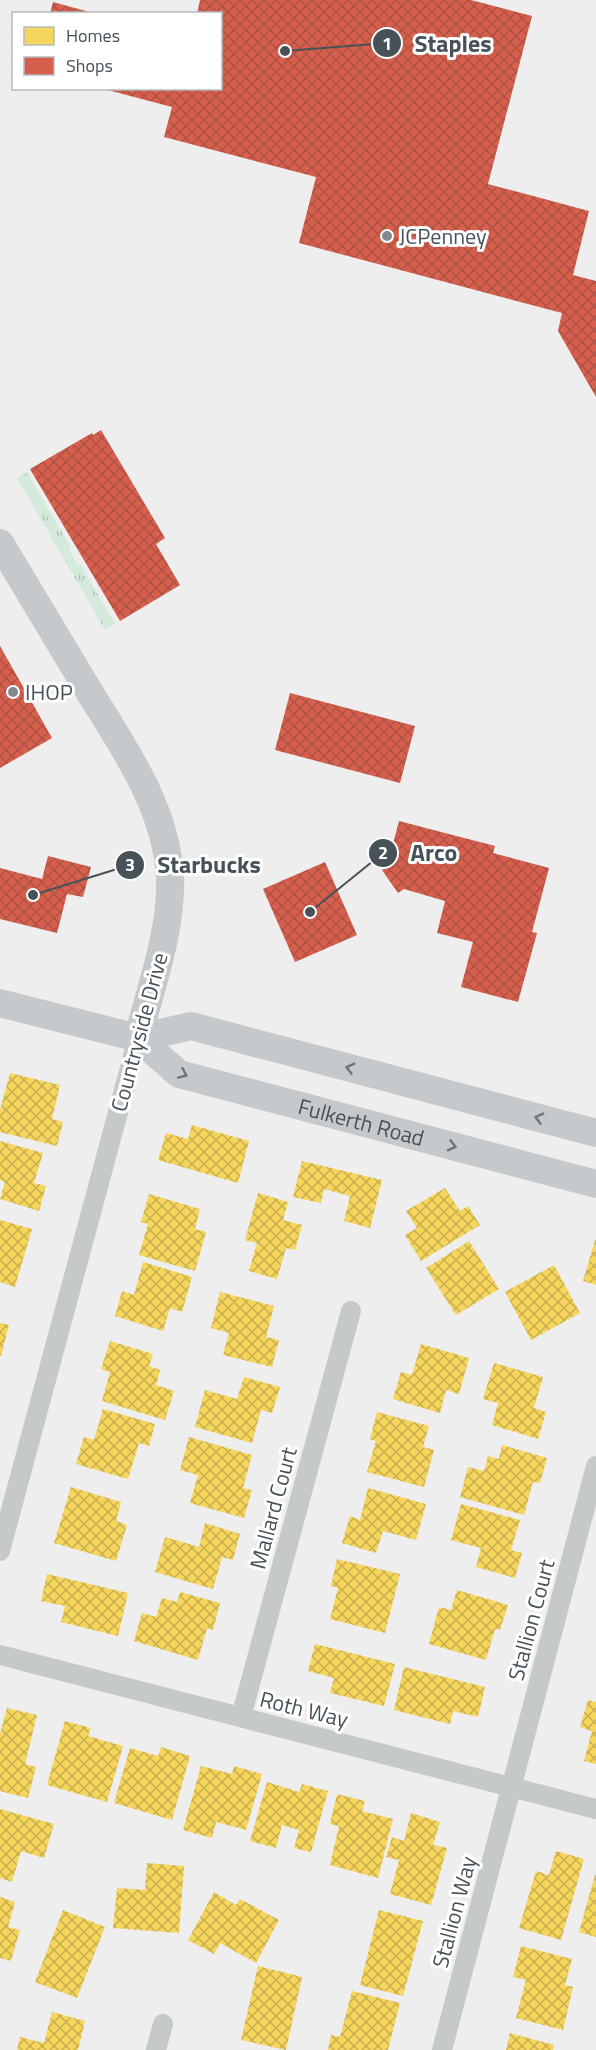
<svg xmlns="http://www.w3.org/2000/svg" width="596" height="2050" viewBox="0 0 596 2050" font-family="'Titillium Web',sans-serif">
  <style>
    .grass { fill: url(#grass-tufts) }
    .homes { fill: url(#homes-cross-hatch) }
    .shops { fill: url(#shops-cross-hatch) }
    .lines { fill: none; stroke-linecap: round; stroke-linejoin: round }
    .street { stroke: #c6c9c9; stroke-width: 20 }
    .secondary { stroke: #c6c9cb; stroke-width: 28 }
    .oneway { stroke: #6d767a }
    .poi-dot { fill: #81898c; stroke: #fff; stroke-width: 2 }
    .labels { text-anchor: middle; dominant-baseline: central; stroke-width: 6; stroke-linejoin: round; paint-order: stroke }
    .poi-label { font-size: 22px; fill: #475258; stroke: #fff; text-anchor: start }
    .street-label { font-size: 22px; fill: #475258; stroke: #fff }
    .leader { fill: none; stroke: #475258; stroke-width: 2 }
    .callout-dot { fill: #475258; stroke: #fff; stroke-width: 2 }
    .mark-label { font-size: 18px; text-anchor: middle; font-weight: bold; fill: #fff }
    .callout-label { font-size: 24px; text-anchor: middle; font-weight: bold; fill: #475258; stroke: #fff; stroke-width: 6; stroke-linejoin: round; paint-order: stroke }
  </style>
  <defs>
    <pattern id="grass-tufts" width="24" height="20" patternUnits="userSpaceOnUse" patternTransform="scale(1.5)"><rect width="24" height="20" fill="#d4ebdb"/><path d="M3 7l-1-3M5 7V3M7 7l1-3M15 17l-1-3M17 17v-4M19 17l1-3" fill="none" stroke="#aec1b4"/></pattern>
    <pattern id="homes-cross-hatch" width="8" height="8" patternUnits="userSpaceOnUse" patternTransform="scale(1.5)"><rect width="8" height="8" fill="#f6d55c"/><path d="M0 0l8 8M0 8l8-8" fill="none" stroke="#c9af4f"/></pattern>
    <pattern id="shops-cross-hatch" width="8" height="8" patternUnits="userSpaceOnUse" patternTransform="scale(1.5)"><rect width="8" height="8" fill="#d6604d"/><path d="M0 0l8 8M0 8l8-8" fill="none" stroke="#af5243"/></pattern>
  </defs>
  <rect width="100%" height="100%" fill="#eee"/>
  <polygon class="grass" points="27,472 71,548 70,552 78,564 81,565 115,624 105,630 17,478"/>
  <g class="homes">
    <polygon points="10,1073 60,1085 52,1119 63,1122 57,1146 0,1132 0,1110"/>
    <polygon points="192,1125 249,1141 238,1183 158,1160 166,1133 188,1139"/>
    <polygon points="0,1141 43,1153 34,1183 46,1186 39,1211 0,1199 5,1182 0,1180"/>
    <polygon points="302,1161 382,1180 370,1228 344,1221 350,1196 324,1189 321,1203 293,1197"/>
    <polygon points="445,1188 460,1211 468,1206 480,1225 421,1261 405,1235 417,1228 406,1211"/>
    <polygon points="258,1193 288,1202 283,1220 302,1225 295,1250 286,1248 277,1279 249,1271 257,1243 245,1240"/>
    <polygon points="149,1194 200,1209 195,1229 206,1232 195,1271 139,1255 148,1224 141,1222"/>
    <polygon points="0,1220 32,1229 15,1287 0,1282"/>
    <polygon points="595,1240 596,1240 596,1285 583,1281"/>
    <polygon points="469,1241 499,1289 456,1315 426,1268"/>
    <polygon points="143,1262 192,1277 182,1312 170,1308 163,1331 115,1316 122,1291 134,1295"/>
    <polygon points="554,1265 580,1313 531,1340 505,1292"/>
    <polygon points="220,1292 274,1306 266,1337 279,1340 272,1367 223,1355 229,1333 211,1328"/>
    <polygon points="0,1323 9,1325 1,1356 0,1356"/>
    <polygon points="110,1341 153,1354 149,1366 160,1370 156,1385 174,1391 165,1420 102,1401 110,1372 101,1369"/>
    <polygon points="421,1344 469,1358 459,1394 446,1390 440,1413 393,1399 401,1372 412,1375"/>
    <polygon points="494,1363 543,1377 534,1408 546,1412 538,1439 492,1425 498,1403 483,1399"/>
    <polygon points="244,1377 280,1387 272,1413 261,1410 252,1443 195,1427 205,1390 237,1399"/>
    <polygon points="103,1409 155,1424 149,1446 139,1443 128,1479 76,1464 84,1437 94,1440"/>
    <polygon points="377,1412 429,1426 423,1447 434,1450 424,1487 367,1472 376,1441 370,1439"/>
    <polygon points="189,1437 252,1455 243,1488 252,1490 244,1518 190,1503 198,1475 180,1470"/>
    <polygon points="502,1445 547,1458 540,1483 533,1482 524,1515 460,1497 468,1467 484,1471 488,1456 499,1459"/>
    <polygon points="71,1487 121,1502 116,1521 127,1525 116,1561 54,1543"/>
    <polygon points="368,1488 426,1504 416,1540 383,1531 376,1553 342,1543 350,1516 360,1520"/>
    <polygon points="461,1504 520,1520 511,1550 522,1553 515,1578 476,1567 481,1548 451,1540"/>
    <polygon points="205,1523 240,1534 233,1560 222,1557 213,1589 155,1572 165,1537 199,1547"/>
    <polygon points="337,1559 400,1574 385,1633 330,1619 338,1588 331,1586"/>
    <polygon points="47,1574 128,1593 118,1636 61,1622 65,1606 41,1601"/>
    <polygon points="457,1590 508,1605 500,1630 495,1629 486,1660 429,1644 439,1607 451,1610"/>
    <polygon points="180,1592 220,1603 213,1630 207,1628 198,1660 134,1641 142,1613 156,1617 162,1598 177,1602"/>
    <polygon points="315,1644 395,1664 384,1706 330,1693 334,1678 308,1671"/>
    <polygon points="404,1667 485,1687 478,1717 453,1711 450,1724 394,1710"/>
    <polygon points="588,1700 596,1702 596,1764 584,1761 592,1731 580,1727"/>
    <polygon points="7,1708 37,1715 25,1764 36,1767 28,1798 0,1791 0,1734"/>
    <polygon points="65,1721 91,1728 88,1736 123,1746 107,1802 47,1785"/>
    <polygon points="161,1747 190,1756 172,1820 114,1803 130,1748 158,1756"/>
    <polygon points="201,1766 232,1774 234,1766 262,1774 246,1830 216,1822 212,1838 183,1830"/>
    <polygon points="267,1782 299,1792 302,1784 328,1791 311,1852 294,1848 299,1830 282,1825 276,1848 250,1841"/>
    <polygon points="337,1794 365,1801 362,1811 393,1819 378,1878 330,1865 339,1826 330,1824"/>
    <polygon points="0,1809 54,1824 44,1858 21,1851 12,1882 0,1878"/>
    <polygon points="411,1813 440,1822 433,1845 447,1848 431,1905 390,1894 399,1860 386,1857 392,1837 404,1841"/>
    <polygon points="556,1851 584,1859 561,1940 519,1928 536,1871 549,1875"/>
    <polygon points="147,1863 184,1866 179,1933 113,1928 117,1888 145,1890"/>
    <polygon points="595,1875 596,1875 596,1937 579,1932"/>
    <polygon points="214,1892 236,1905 240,1899 279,1920 256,1963 220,1943 214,1954 188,1940"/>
    <polygon points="0,1897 15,1902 8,1927 20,1930 11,1961 0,1958"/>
    <polygon points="63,1910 105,1927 77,1998 35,1982"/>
    <polygon points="379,1910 423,1921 403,1996 360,1985"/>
    <polygon points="521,1946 572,1959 565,1985 573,1987 563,2030 516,2018 526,1980 513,1977"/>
    <polygon points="258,1966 302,1977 286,2050 241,2040"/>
    <polygon points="352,1991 400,2003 388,2050 328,2050 331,2035 340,2037"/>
    <polygon points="52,2012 85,2021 78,2050 17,2050 20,2037 44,2043"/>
    <polygon points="510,2033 554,2045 553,2050 506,2050"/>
  </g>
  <g class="shops">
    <polygon points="200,0 471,0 532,16 488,184 589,211 573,275 596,281 596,397 558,331 562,313 299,243 316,177 164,137 172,107 104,89 220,88 220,14 197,14"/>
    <polygon points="53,2 93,13 93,14 50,14"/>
    <polygon points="101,430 165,538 156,544 180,585 120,621 30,469 92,433 93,435"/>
    <polygon points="0,646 52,738 0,768"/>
    <polygon points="290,693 415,726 400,783 275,750"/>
    <polygon points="399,821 495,846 493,853 549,868 532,932 537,933 518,1002 461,987 473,942 437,933 445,901 404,889 398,893 382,870 387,867"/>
    <polygon points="48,856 91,867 83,897 67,894 57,933 0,919 0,868 42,879"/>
    <polygon points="325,862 357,935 295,962 263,889"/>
  </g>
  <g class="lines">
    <g class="street">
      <polyline points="0,1551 138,1038"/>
      <polyline points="0,1655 596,1809"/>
      <polyline points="241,1717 351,1311"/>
      <polyline points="156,2050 163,2024"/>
      <polyline points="442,2050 596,1466"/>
    </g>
    <g class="secondary">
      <path d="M0,543c29,48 58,96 87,145 36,59 79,118 83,189 2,54 -19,109 -32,161"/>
      <polyline points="0,1003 138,1038 191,1026 596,1133"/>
      <path id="s1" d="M138,1038l41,36 417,110"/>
    </g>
  </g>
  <defs><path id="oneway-chevron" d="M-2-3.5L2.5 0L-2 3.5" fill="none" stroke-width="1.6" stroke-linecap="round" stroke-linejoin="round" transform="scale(1.5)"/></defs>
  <g class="oneway">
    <use href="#oneway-chevron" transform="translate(350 1068) rotate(-165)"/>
    <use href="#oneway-chevron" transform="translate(183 1074) rotate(24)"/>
    <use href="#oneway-chevron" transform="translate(539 1118) rotate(-165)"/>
    <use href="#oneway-chevron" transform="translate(452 1146) rotate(15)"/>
  </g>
  <g class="poi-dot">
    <circle cx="387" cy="236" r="6"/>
    <circle cx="13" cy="692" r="6"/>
  </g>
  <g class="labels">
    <g class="poi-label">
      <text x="399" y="236">JCPenney</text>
      <text x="25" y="692">IHOP</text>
    </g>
    <g class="street-label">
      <text transform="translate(139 1032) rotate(-75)">Countryside Drive</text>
      <text stroke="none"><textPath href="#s1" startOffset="243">Fulkerth Road</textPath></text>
      <text transform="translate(273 1508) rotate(-75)">Mallard Court</text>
      <text transform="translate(531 1620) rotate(-75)">Stallion Court</text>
      <text transform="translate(304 1709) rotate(14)">Roth Way</text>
      <text transform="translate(454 1912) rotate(-75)">Stallion Way</text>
    </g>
  </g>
  <path class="leader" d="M285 51L387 43M310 912L383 853M33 895L130 865"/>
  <g class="callout-dot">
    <circle cx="285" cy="51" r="6"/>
    <circle cx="310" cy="912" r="6"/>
    <circle cx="33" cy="895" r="6"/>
    <circle cx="387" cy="43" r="15"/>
    <circle cx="383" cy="853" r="15"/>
    <circle cx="130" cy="865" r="15"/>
  </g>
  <g class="mark-label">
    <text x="387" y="50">1</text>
    <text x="383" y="859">2</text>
    <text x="130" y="871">3</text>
  </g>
  <g class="callout-label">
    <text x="453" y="52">Staples</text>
    <text x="434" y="861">Arco</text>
    <text x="209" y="873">Starbucks</text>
  </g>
  <rect x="12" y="12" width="210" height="78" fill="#ffffff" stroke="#b5babc" stroke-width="1.5"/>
  <rect x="24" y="27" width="30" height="18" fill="#f6d55c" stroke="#b5babc" stroke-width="1.5"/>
  <text x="66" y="42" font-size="18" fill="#475258">Homes</text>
  <rect x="24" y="57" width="30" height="18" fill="#d6604d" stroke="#b5babc" stroke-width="1.5"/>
  <text x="66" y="72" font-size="18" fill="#475258">Shops</text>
</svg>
